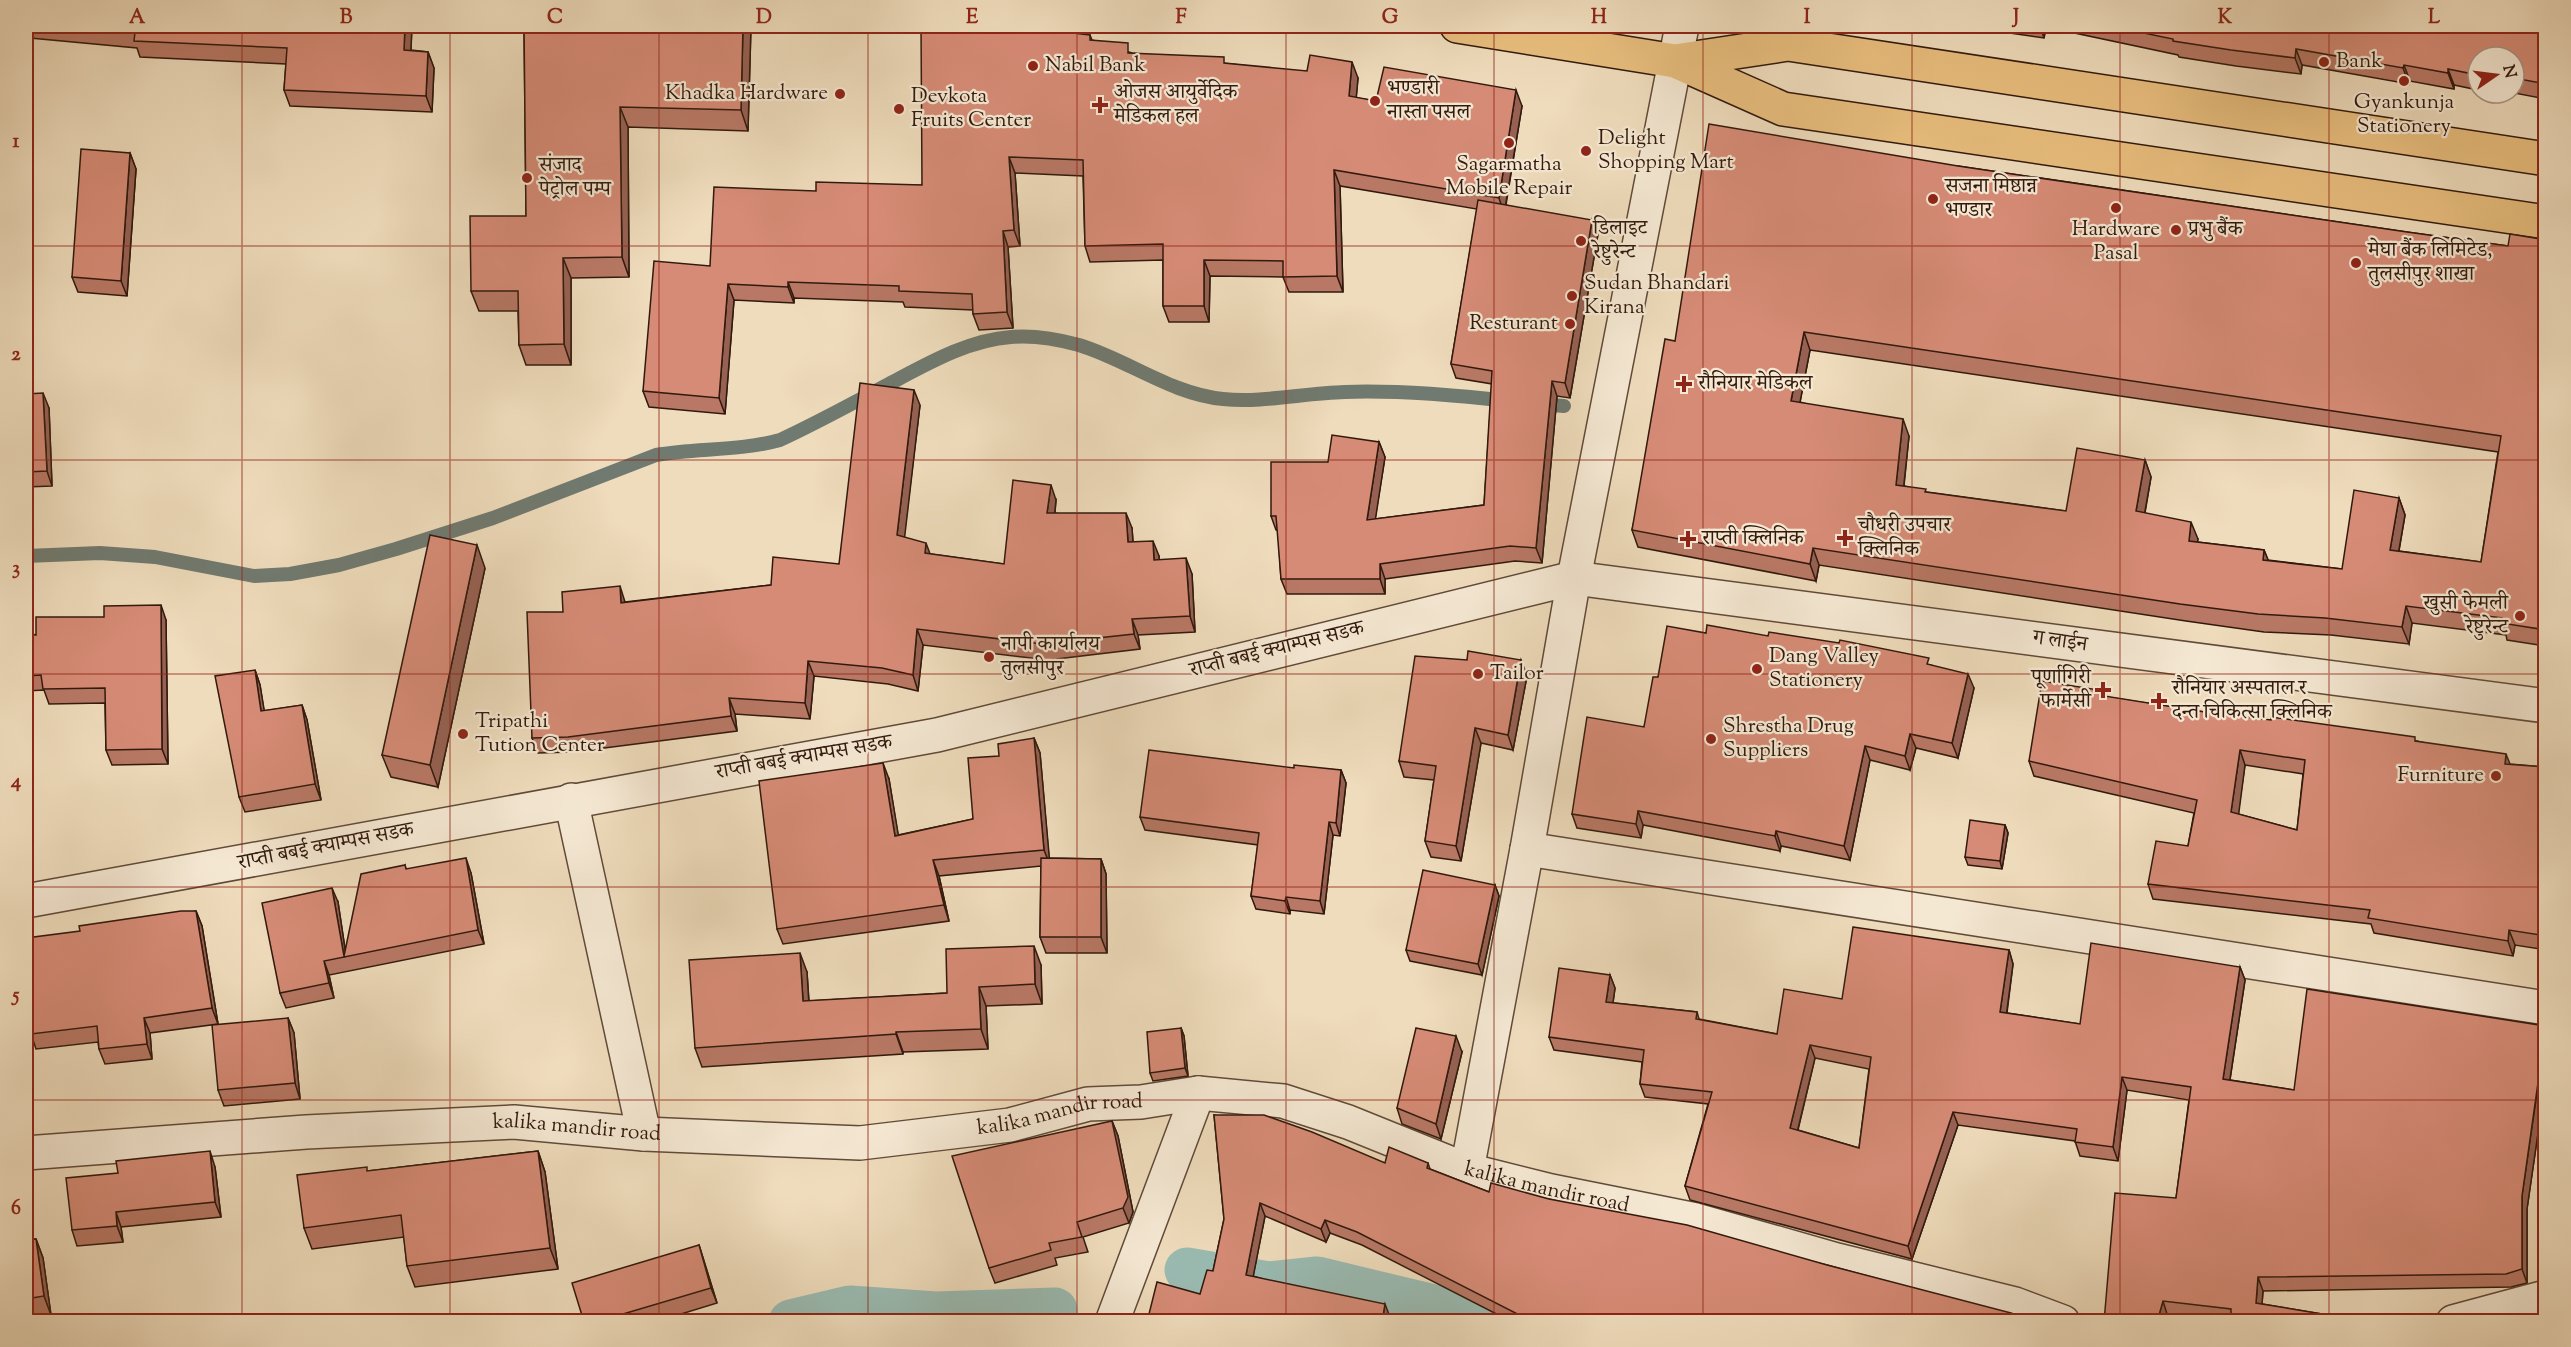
<svg xmlns="http://www.w3.org/2000/svg" width="2571" height="1347" viewBox="0 0 2571 1347" font-family="'Sorts Mill Goudy','Noto Serif Devanagari',serif">
  <style>
    .lines { fill: none; stroke-linecap: round; stroke-linejoin: round }
    .stream { stroke: #707a70; stroke-width: 14 }
    .canal { stroke: #9abbb2; stroke-width: 45 }
    .minor-casing { stroke: #604a39; stroke-width: 36 }
    .primary-casing { stroke: #31190d; stroke-width: 36 }
    .minor { stroke: #f5e8d3; stroke-width: 33 }
    .primary { stroke: #e8be7e; stroke-width: 33 }
    .wall { fill: #b87865; stroke: #31190d; stroke-width: 1.5; fill-rule: evenodd }
    .shaded-wall { fill: #966153; stroke: #31190d; stroke-width: 1.5 }
    .building { fill: #d68b76; stroke: #31190d; stroke-width: 1.5; fill-rule: evenodd }
    .grid { fill: none; stroke: #8f2418; stroke-width: 1.5; stroke-opacity: 0.55 }
    .poi-dot { fill: #8f2418; stroke: #f5e8d3; stroke-width: 2 }
    .labels { text-anchor: middle; dominant-baseline: central; stroke-width: 4.5; stroke-linejoin: round; paint-order: stroke }
    .poi-label { font-size: 21px; fill: #31190d; stroke: #f5e8d3; text-anchor: start }
    .street-label { font-size: 21px; fill: #31190d; stroke: #f5e8d3 }
    .neatline { fill: none; stroke: #8f2418; stroke-width: 2 }
    .grid-label { font-size: 20px; text-anchor: middle; font-weight: bold; fill: #8f2418 }
  </style>
  <rect width="100%" height="100%" fill="#efdcbc"/>
  <filter id="stains"><feTurbulence type="fractalNoise" baseFrequency=".00333" numOctaves="4"/><feColorMatrix values="0 0 0 0 .2 0 0 0 0 .09 0 0 0 0 .02 0 0 0 .5 -.17"/></filter>
  <radialGradient id="worn" r=".72"><stop offset=".6" stop-color="#630" stop-opacity="0"/><stop offset="1" stop-color="#630" stop-opacity=".3"/></radialGradient>
  <g class="lines">
    <g class="stream">
      <polyline points="1539,404 1564,406"/>
      <path d="M26,556l74,-3 55,4 99,19 36,-2 49,-9 57,-16 97,-31 163,-63c41,-7 84,-4 124,-15 37,-17 73,-37 109,-56 38,-20 79,-44 122,-47 23,-2 46,2 68,8 49,15 92,49 144,54 40,4 81,-6 122,-7 54,-2 109,3 163,9"/>
    </g>
    <g class="canal">
      <polyline points="1187,1270 1269,1284 1317,1279 1496,1322"/>
      <polyline points="791,1322 850,1308 936,1314 1055,1310"/>
    </g>
    <g class="minor-casing">
      <g id="minor">
        <polyline points="571,800 644,1134"/>
        <polyline points="1527,849 2546,1008"/>
        <polyline points="26,901 937,735 1574,578 2546,706"/>
        <path id="s1" d="M26,1153l280,-21 208,-10 130,12 216,9 150,-18 78,-21 53,-2 57,-9 85,8 65,21 119,48 84,21 145,29 141,40 178,44 48,18"/>
        <polyline points="1467,1170 1527,849 1574,578 1682,26"/>
        <polyline points="1112,1322 1198,1093"/>
        <polyline points="2453,1322 2546,1297"/>
      </g>
    </g>
    <g class="primary-casing">
      <g id="primary">
        <polyline points="1457,26 1675,61 1783,109 2546,222"/>
        <polyline points="1675,61 1788,44 2546,159"/>
      </g>
    </g>
    <use href="#minor" class="minor"/>
    <use href="#primary" class="primary"/>
  </g>
  <g class="wall">
    <polygon points="26,26 412,26 411,50 428,52 434,68 432,112 290,106 284,90 286,64 140,57 137,48 30,38"/>
    <polygon points="524,26 751,26 748,131 628,127 629,277 571,278 571,365 526,365 519,345 518,311 479,311 471,291 526,216"/>
    <polygon points="1961,26 2546,26 2546,99 2514,93 2514,57 2478,57 2478,90 2454,85 2454,89 2410,81 2409,84 2302,65 2301,74 2236,66 2179,57 2178,55 2046,27 2044,38"/>
    <polygon points="963,28 1090,35 1092,40 1132,53 1358,78 1356,98 1376,101 1522,106 1506,205 1598,234 1570,398 1557,396 1542,563 1515,561 1385,579 1385,594 1287,594 1281,579 1278,530 1276,530 1271,516 1328,462 1379,442 1385,457 1375,519 1484,505 1492,384 1456,378 1451,364 1477,209 1340,186 1343,292 1289,292 1283,277 1210,276 1209,322 1169,322 1163,306 1163,260 1090,262 1085,246 1083,176 1015,173 1020,246 1008,247 1013,328 979,330 973,314 973,310 905,307 903,302 794,298 794,303 734,300 725,414 649,407 643,391 710,266 816,191 922,185"/>
    <polygon points="130,153 136,169 127,296 78,292 72,277"/>
    <path d="M1958,166l449,66 101,14 38,-6v406l-39,-6 -1,-5 -94,-12 -3,21 -78,-9 -67,-3 -78,-11 -367,-56 -3,16 -178,-34 -6,-17 43,-189zM1810,350l688,102 -17,110 -82,-11 6,-36 -6,-17 -57,71 -74,-9 -4,-10 -67,-8 1,-3 -53,-26 6,-36 -6,-17 -79,51 -139,-19 -23,-6 5,-50 -109,-34z"/>
    <polygon points="26,394 49,408 52,486 26,487"/>
    <polygon points="920,405 904,537 930,554 1004,564 1056,500 1055,513 1132,528 1133,542 1159,556 1159,560 1192,574 1195,632 1138,635 1140,649 1048,660 923,645 918,691 888,684 814,676 810,719 735,714 737,731 573,752 538,753 532,738 563,612 625,602 771,585 839,564"/>
    <polygon points="485,568 438,787 391,777 382,755"/>
    <polygon points="166,620 168,764 112,765 106,750 105,703 49,704 44,690 26,691 26,633 36,635"/>
    <polygon points="1706,633 1931,665 1974,688 1958,758 1916,748 1910,770 1870,760 1850,860 1781,846 1780,851 1643,825 1641,838 1577,828 1572,814 1644,727 1658,677"/>
    <polygon points="1467,660 1521,660 1527,676 1513,750 1481,743 1461,861 1431,857 1425,841 1434,780 1404,777 1399,761"/>
    <polygon points="255,670 260,685 264,711 302,705 307,720 321,800 245,812 239,797"/>
    <path d="M2107,697l104,16 206,28 93,23 36,3v183l-31,-5 -2,11 -139,-23 -3,-9 -218,-25 -5,-15 40,-38 6,-33 -160,-37 -5,-15zM2245,765l58,9 -6,56 -59,-16z"/>
    <polygon points="1034,738 1040,753 1049,858 1101,859 1106,874 1107,953 1046,953 1040,937 1041,866 939,876 949,921 783,944 777,929 889,779 898,835 973,819 999,756"/>
    <polygon points="1294,768 1341,770 1346,783 1340,836 1333,835 1324,914 1290,910 1290,914 1256,909 1251,896 1258,845 1145,830 1140,817"/>
    <polygon points="2005,825 2008,833 2002,869 1968,865 1965,857"/>
    <polygon points="405,865 406,869 471,873 484,944 329,975 334,998 286,1008 280,993 338,902 345,948"/>
    <polygon points="1495,885 1499,896 1482,975 1410,961 1406,950"/>
    <polygon points="196,911 202,926 218,1024 150,1033 152,1059 105,1064 99,1049 98,1042 36,1049 31,1034 80,931"/>
    <path d="M2009,950l4,14 -6,49 73,11 160,-57 5,13 -15,100 64,10 252,-64v52l-19,131v74l-16,4 -248,4 -1,13 108,18h-142l-61,-8 -63,8 72,-124 13,-98 -62,-10 -9,71 -38,-5 -5,-15 -117,-16 -46,134 -222,-59 -5,-14 23,-82 -63,-7 -5,-13 2,-22 -88,-12 -5,-13 61,-62 5,13 -2,15 84,9 2,7 78,15 65,-35zM1815,1058l54,11 -10,79 -61,-18z"/>
    <polygon points="1041,965 1042,1004 986,1006 988,1049 903,1052 903,1054 702,1067 695,1048 807,972 809,1001 947,993"/>
    <polygon points="288,1018 294,1033 300,1099 224,1106 218,1090"/>
    <polygon points="1181,1028 1184,1036 1188,1076 1153,1081 1150,1073"/>
    <polygon points="1462,1052 1441,1139 1402,1124 1397,1108"/>
    <polygon points="1214,1115 1385,1163 1428,1163 1430,1169 1489,1192 1549,1199 1827,1265 2037,1322 1512,1322 1362,1245 1330,1233 1326,1242 1265,1216 1253,1276 1390,1317 1389,1322 1149,1322 1148,1318 1200,1294 1213,1271 1224,1219"/>
    <polygon points="1112,1121 1118,1136 1133,1212 1129,1223 1083,1237 1088,1252 1055,1258 1057,1265 995,1283 989,1268"/>
    <polygon points="538,1151 545,1172 558,1269 415,1287 407,1266 404,1237 312,1249 304,1228 368,1171"/>
    <polygon points="215,1167 221,1217 121,1227 123,1242 77,1246 72,1230 118,1173"/>
    <polygon points="36,1239 43,1258 51,1315 26,1318 26,1240"/>
    <polygon points="699,1245 717,1303 655,1322 584,1322"/>
  </g>
  <g class="shaded-wall">
    <polygon points="405,26 412,26 410,66 404,50"/>
    <polygon points="743,26 751,26 748,131 741,110"/>
    <polygon points="957,26 962,26 963,28 957,28"/>
    <polygon points="2040,26 2046,26 2046,27 2044,38"/>
    <polygon points="2296,49 2302,65 2301,74 2295,58"/>
    <polygon points="428,52 434,68 432,112 426,96"/>
    <polygon points="1352,62 1358,78 1355,112 1349,96"/>
    <polygon points="2404,65 2410,81 2409,84 2403,68"/>
    <polygon points="2448,69 2454,85 2454,89 2448,73"/>
    <polygon points="1516,90 1522,106 1504,214 1499,198"/>
    <polygon points="620,107 628,127 629,277 622,257"/>
    <polygon points="130,153 136,169 127,296 121,281"/>
    <polygon points="1009,157 1015,173 1020,246 1014,230"/>
    <polygon points="1334,170 1340,186 1343,292 1337,276"/>
    <polygon points="1592,220 1598,234 1570,398 1565,383"/>
    <polygon points="1003,231 1008,247 1013,328 1007,312"/>
    <polygon points="563,258 571,278 571,365 564,344"/>
    <polygon points="1204,260 1210,276 1209,322 1204,306"/>
    <polygon points="788,282 794,298 794,303 788,287"/>
    <polygon points="728,284 734,300 725,414 719,398"/>
    <polygon points="1804,332 1810,350 1797,418 1791,401"/>
    <polygon points="1552,381 1557,396 1542,563 1536,548"/>
    <polygon points="914,390 920,405 903,551 897,535"/>
    <polygon points="43,393 49,408 52,486 47,471"/>
    <polygon points="1903,419 1909,436 1902,502 1896,485"/>
    <polygon points="1379,442 1385,457 1373,535 1367,520"/>
    <polygon points="2145,460 2151,477 2142,528 2136,511"/>
    <polygon points="1051,485 1056,500 1053,529 1047,513"/>
    <polygon points="2399,498 2405,515 2396,567 2390,550"/>
    <polygon points="1126,513 1132,528 1134,557 1128,542"/>
    <polygon points="2191,522 2198,539 2195,558 2189,541"/>
    <polygon points="1153,541 1159,556 1160,576 1154,560"/>
    <polygon points="926,543 932,559 925,553"/>
    <polygon points="477,545 485,568 438,787 430,765"/>
    <polygon points="1813,548 1819,565 1816,581 1810,564"/>
    <polygon points="2264,550 2271,567 2263,560"/>
    <polygon points="1186,558 1192,574 1195,632 1190,616"/>
    <polygon points="1380,564 1385,579 1385,594 1380,579"/>
    <polygon points="620,586 625,602 621,603"/>
    <polygon points="161,605 166,620 168,764 162,749"/>
    <polygon points="2406,606 2412,623 2409,644 2402,627"/>
    <polygon points="1132,619 1138,635 1140,649 1134,634"/>
    <polygon points="917,629 923,645 918,691 913,675"/>
    <polygon points="1521,660 1527,676 1513,750 1508,735"/>
    <polygon points="808,661 814,676 810,719 805,703"/>
    <polygon points="255,670 260,685 267,727 261,711"/>
    <polygon points="1968,674 1974,688 1958,758 1952,743"/>
    <polygon points="729,698 735,714 737,731 731,716"/>
    <polygon points="302,705 307,720 321,800 315,784"/>
    <polygon points="1475,728 1481,743 1461,861 1456,846"/>
    <polygon points="1910,734 1916,748 1910,770 1905,756"/>
    <polygon points="1034,738 1040,753 1050,865 1044,850"/>
    <polygon points="1865,746 1870,760 1850,860 1844,846"/>
    <polygon points="2240,750 2245,765 2237,827 2231,812"/>
    <polygon points="2506,754 2512,769 2505,764"/>
    <polygon points="883,763 889,779 901,851 895,836"/>
    <polygon points="1341,770 1346,783 1340,836 1336,823"/>
    <polygon points="1638,811 1643,825 1641,838 1636,824"/>
    <polygon points="1329,822 1333,835 1324,914 1320,901"/>
    <polygon points="2005,825 2008,833 2002,869 2000,861"/>
    <polygon points="1776,831 1781,846 1780,851 1775,836"/>
    <polygon points="466,858 471,873 484,944 478,930"/>
    <polygon points="1101,859 1106,874 1107,953 1101,937"/>
    <polygon points="933,860 939,876 949,921 944,905"/>
    <polygon points="1495,885 1499,896 1482,975 1478,964"/>
    <polygon points="332,888 338,902 346,956 344,957"/>
    <polygon points="1286,897 1290,910 1290,914 1285,901"/>
    <polygon points="196,911 202,926 218,1024 212,1008"/>
    <polygon points="2509,930 2515,945 2513,956 2508,941"/>
    <polygon points="1034,946 1041,965 1042,1004 1035,984"/>
    <polygon points="2009,950 2013,964 2005,1025 2000,1012"/>
    <polygon points="800,953 807,972 810,1021 803,1001"/>
    <polygon points="324,961 329,975 334,998 329,983"/>
    <polygon points="2240,967 2245,980 2228,1092 2223,1079"/>
    <polygon points="1610,975 1615,988 1611,1016 1606,1002"/>
    <polygon points="979,987 986,1006 988,1049 981,1029"/>
    <polygon points="144,1018 150,1033 152,1059 147,1044"/>
    <polygon points="288,1018 294,1033 300,1099 295,1083"/>
    <polygon points="1181,1028 1184,1036 1188,1076 1185,1068"/>
    <polygon points="2546,1031 2546,1078 2527,1209 2527,1283 2522,1269 2522,1196"/>
    <polygon points="896,1032 903,1052 903,1054 896,1034"/>
    <polygon points="1456,1036 1462,1052 1441,1139 1436,1124"/>
    <polygon points="1810,1045 1815,1058 1795,1141 1790,1128"/>
    <polygon points="2122,1077 2127,1090 2118,1161 2113,1147"/>
    <polygon points="1953,1112 1958,1125 1912,1259 1908,1246"/>
    <polygon points="1112,1121 1118,1136 1133,1212 1129,1223 1123,1208"/>
    <polygon points="210,1151 215,1167 221,1217 215,1202"/>
    <polygon points="538,1151 545,1172 558,1269 550,1248"/>
    <polygon points="1260,1203 1265,1216 1251,1288 1246,1275"/>
    <polygon points="116,1212 121,1227 123,1242 117,1226"/>
    <polygon points="1325,1220 1330,1233 1326,1242 1321,1229"/>
    <polygon points="36,1239 43,1258 51,1315 44,1296"/>
    <polygon points="699,1245 704,1261 717,1303 711,1288"/>
    <polygon points="2258,1277 2263,1291 2261,1317 2256,1303"/>
    <polygon points="2163,1301 2167,1314 2165,1322 2157,1322"/>
    <polygon points="1385,1304 1390,1317 1389,1322 1382,1322"/>
  </g>
  <g class="building">
    <polygon points="66,26 405,26 404,50 428,52 426,96 284,90 287,48 134,41 135,32"/>
    <polygon points="524,26 743,26 741,110 620,107 622,257 563,258 564,344 519,345 518,291 471,291 470,216 526,216"/>
    <polygon points="921,26 957,26 957,28 1031,28 1090,35 1090,40 1128,43 1128,53 1224,57 1224,63 1307,71 1310,55 1352,62 1349,96 1376,101 1384,67 1516,90 1499,198 1334,170 1337,276 1283,277 1283,261 1204,260 1204,306 1163,306 1163,244 1085,246 1083,160 1009,157 1014,230 1003,231 1007,312 973,314 972,294 899,291 899,286 788,282 788,287 728,284 719,398 643,391 654,261 710,266 714,187 816,191 816,182 922,185"/>
    <polygon points="2110,26 2546,26 2546,84 2514,78 2514,57 2478,57 2478,75 2448,69 2448,73 2404,65 2403,68 2296,49 2295,58 2231,50 2173,41 2173,39"/>
    <path d="M1709,124l249,42 449,66 101,14 2,-12 36,6v390l-45,-7 1,-5 -96,-12 -4,21 -77,-9 -67,-4 -78,-10 -367,-56 -3,16 -178,-34 33,-191 10,2zM1804,332l697,104 -20,126 -91,-12 9,-52 -45,-8 -12,79 -79,-9 1,-10 -75,-9 2,-19 -55,-11 9,-51 -68,-12 -11,63 -141,-19 1,-3 -30,-4 7,-66 -112,-18z"/>
    <polygon points="81,149 130,153 121,281 72,277"/>
    <polygon points="1478,200 1592,220 1565,383 1552,381 1536,548 1510,546 1380,564 1380,579 1281,579 1276,516 1271,516 1271,462 1328,462 1332,435 1379,442 1367,520 1484,505 1492,371 1451,364"/>
    <polygon points="860,383 914,390 897,535 926,543 925,553 1004,564 1013,480 1051,485 1047,513 1126,513 1128,542 1153,541 1154,560 1186,558 1190,616 1132,619 1134,634 1042,644 917,629 913,675 882,668 808,661 805,703 729,698 731,716 568,737 532,738 527,612 563,612 562,592 620,586 621,603 771,585 773,557 839,564"/>
    <polygon points="43,393 47,471 26,472 26,394"/>
    <polygon points="430,535 477,545 430,765 382,755"/>
    <polygon points="161,605 162,749 106,750 105,688 43,689 41,675 26,676 26,633 36,635 36,617 104,617 104,606"/>
    <polygon points="1707,625 1768,636 1769,632 1839,643 1840,640 1929,658 1927,664 1968,674 1952,743 1910,734 1905,756 1865,746 1844,846 1776,831 1775,836 1638,811 1636,824 1572,814 1587,717 1644,727 1653,677 1658,677 1667,626 1706,633"/>
    <polygon points="1468,651 1521,660 1508,735 1475,728 1456,846 1425,841 1436,766 1399,761 1415,656 1467,660"/>
    <polygon points="255,670 261,711 302,705 315,784 239,797 215,676"/>
    <path d="M2042,681l63,10 -1,5 107,17 60,7v-3l144,20v4l91,13 -1,10 41,3v169l-37,-6 -1,11 -140,-23 2,-8 -222,-26 8,-43 32,5 9,-46 -168,-39zM2240,750l65,10 -8,70 -66,-18z"/>
    <polygon points="1034,738 1044,850 933,860 944,905 777,929 759,781 883,763 895,836 973,819 968,758 999,756 998,744"/>
    <polygon points="1149,750 1294,768 1294,765 1341,770 1336,823 1329,822 1320,901 1286,897 1285,901 1251,896 1259,833 1140,817"/>
    <polygon points="1970,820 2005,825 2000,861 1965,857"/>
    <polygon points="466,858 478,930 324,961 329,983 280,993 262,903 332,888 344,956 361,874 405,865 406,869"/>
    <polygon points="1041,858 1101,859 1101,937 1040,937"/>
    <polygon points="1423,870 1495,885 1478,964 1406,950"/>
    <polygon points="181,911 196,911 212,1008 144,1018 147,1044 99,1049 97,1026 31,1034 26,995 26,938 80,931 79,926"/>
    <path d="M1853,927l156,23 -9,62 80,12 11,-81 149,24 -17,112 71,11 13,-101 239,37 -24,170v73l-16,5 -248,3 -2,26 114,19h-139v-13l-68,-8 -6,21h-53l11,-129 61,5 15,-111 -69,-10 -9,70 -38,-5 2,-13 -124,-17 -45,134 -223,-60 27,-94 -72,-8 4,-34 -95,-13 10,-69 51,7 -4,27 91,10 -1,7 81,15 7,-45 58,10zM1810,1045l61,12 -12,91 -69,-20z"/>
    <polygon points="1034,946 1035,984 979,987 981,1029 896,1032 896,1034 695,1048 689,960 800,953 803,1001 947,993 946,949"/>
    <polygon points="288,1018 295,1083 218,1090 212,1025"/>
    <polygon points="1181,1028 1185,1068 1150,1073 1147,1032"/>
    <polygon points="1416,1028 1456,1036 1436,1124 1397,1108"/>
    <polygon points="1214,1115 1264,1115 1312,1132 1385,1163 1389,1147 1428,1163 1427,1168 1489,1192 1491,1183 1549,1199 1687,1225 1827,1265 2011,1313 2037,1322 1729,1322 1728,1321 1728,1322 1533,1322 1357,1232 1325,1220 1321,1229 1260,1203 1246,1275 1385,1304 1382,1322 1161,1322 1148,1318 1157,1282 1200,1294 1207,1270 1213,1271 1224,1219"/>
    <polygon points="1112,1121 1128,1197 1123,1208 1077,1222 1082,1237 1049,1243 1051,1250 989,1268 952,1156"/>
    <polygon points="210,1151 215,1202 116,1212 117,1226 72,1230 66,1178 118,1173 116,1161"/>
    <polygon points="538,1151 550,1248 407,1266 401,1215 304,1228 297,1175 367,1167 367,1171"/>
    <polygon points="36,1239 44,1296 26,1299 26,1240"/>
    <polygon points="699,1245 711,1288 596,1322 584,1322 572,1283"/>
  </g>
  <path class="grid" d="M242,26v1296M450,26v1296M659,26v1296M868,26v1296M1077,26v1296M1286,26v1296M1494,26v1296M1703,26v1296M1912,26v1296M2120,26v1296M2329,26v1296M26,246h2520M26,460h2520M26,674h2520M26,887h2520M26,1100h2520"/>
  <g class="poi-dot">
    <circle cx="2324" cy="62" r="6"/>
    <circle cx="1033" cy="66" r="6"/>
    <circle cx="2404" cy="81" r="6"/>
    <circle cx="840" cy="94" r="6"/>
    <circle cx="1375" cy="101" r="6"/>
    <path d="M1097 96h6v6h6v6h-6v6h-6v-6h-6v-6h6z"/>
    <circle cx="899" cy="109" r="6"/>
    <circle cx="1509" cy="143" r="6"/>
    <circle cx="1586" cy="151" r="6"/>
    <circle cx="527" cy="178" r="6"/>
    <circle cx="1933" cy="199" r="6"/>
    <circle cx="2116" cy="208" r="6"/>
    <circle cx="2176" cy="230" r="6"/>
    <circle cx="1581" cy="241" r="6"/>
    <circle cx="2356" cy="263" r="6"/>
    <circle cx="1572" cy="296" r="6"/>
    <circle cx="1570" cy="324" r="6"/>
    <path d="M1681 375h6v6h6v6h-6v6h-6v-6h-6v-6h6z"/>
    <path d="M1842 529h6v6h6v6h-6v6h-6v-6h-6v-6h6z"/>
    <path d="M1685 530h6v6h6v6h-6v6h-6v-6h-6v-6h6z"/>
    <circle cx="2520" cy="616" r="6"/>
    <circle cx="989" cy="657" r="6"/>
    <circle cx="1757" cy="669" r="6"/>
    <circle cx="1478" cy="674" r="6"/>
    <path d="M2100 681h6v6h6v6h-6v6h-6v-6h-6v-6h6z"/>
    <path d="M2156 692h6v6h6v6h-6v6h-6v-6h-6v-6h6z"/>
    <circle cx="463" cy="734" r="6"/>
    <circle cx="1711" cy="739" r="6"/>
    <circle cx="2496" cy="776" r="6"/>
  </g>
  <g class="labels">
    <g class="poi-label">
      <text x="2336" y="62">Bank</text>
      <text x="1045" y="66">Nabil Bank</text>
      <text x="1387" y="89">भण्डारी<tspan x="1387" dy="24">नास्ता पसल</tspan></text>
      <text x="1114" y="93">ओजस आयुर्वेदिक<tspan x="1114" dy="24">मेडिकल हल</tspan></text>
      <text x="828" y="94" text-anchor="end">Khadka Hardware</text>
      <text x="911" y="97">Devkota<tspan x="911" dy="24">Fruits Center</tspan></text>
      <text x="2404" y="103" text-anchor="middle">Gyankunja<tspan x="2404" dy="24">Stationery</tspan></text>
      <text x="1598" y="139">Delight<tspan x="1598" dy="24">Shopping Mart</tspan></text>
      <text x="1509" y="165" text-anchor="middle">Sagarmatha<tspan x="1509" dy="24">Mobile Repair</tspan></text>
      <text x="539" y="166">संजाद<tspan x="539" dy="24">पेट्रोल पम्प</tspan></text>
      <text x="1945" y="187">सजना मिष्ठान्न<tspan x="1945" dy="24">भण्डार</tspan></text>
      <text x="1593" y="229">डिलाइट<tspan x="1593" dy="24">रेष्टुरेन्ट</tspan></text>
      <text x="2116" y="230" text-anchor="middle">Hardware<tspan x="2116" dy="24">Pasal</tspan></text>
      <text x="2188" y="230">प्रभु बैंक</text>
      <text x="2368" y="251">मेघा बैंक लिमिटेड,<tspan x="2368" dy="24">तुलसीपुर शाखा</tspan></text>
      <text x="1584" y="284">Sudan Bhandari<tspan x="1584" dy="24">Kirana</tspan></text>
      <text x="1558" y="324" text-anchor="end">Resturant</text>
      <text x="1698" y="384">रौनियार मेडिकल</text>
      <text x="1858" y="526">चौधरी उपचार<tspan x="1858" dy="24">क्लिनिक</tspan></text>
      <text x="1702" y="539">राप्ती क्लिनिक</text>
      <text x="2508" y="604" text-anchor="end">खुसी फेमली<tspan x="2508" dy="24">रेष्टुरेन्ट</tspan></text>
      <text x="1001" y="645">नापी कार्यालय<tspan x="1001" dy="24">तुलसीपुर</tspan></text>
      <text x="1769" y="657">Dang Valley<tspan x="1769" dy="24">Stationery</tspan></text>
      <text x="1490" y="674">Tailor</text>
      <text x="2091" y="678" text-anchor="end">पूर्णागिरी<tspan x="2091" dy="24">फार्मेसी</tspan></text>
      <text x="2172" y="689">रौनियार अस्पताल र<tspan x="2172" dy="24">दन्त चिकित्सा क्लिनिक</tspan></text>
      <text x="475" y="722">Tripathi<tspan x="475" dy="24">Tution Center</tspan></text>
      <text x="1723" y="727">Shrestha Drug<tspan x="1723" dy="24">Suppliers</tspan></text>
      <text x="2484" y="776" text-anchor="end">Furniture</text>
    </g>
    <g class="street-label">
      <text transform="translate(2060 642) rotate(8)">ग लाईन</text>
      <text transform="translate(1277 650) rotate(-14)">राप्ती बबई क्याम्पस सडक</text>
      <text transform="translate(804 758) rotate(-10)">राप्ती बबई क्याम्पस सडक</text>
      <text transform="translate(326 847) rotate(-11)">राप्ती बबई क्याम्पस सडक</text>
      <text stroke="none"><textPath href="#s1" startOffset="1038">kalika mandir road</textPath></text>
      <text stroke="none"><textPath href="#s1" startOffset="552">kalika mandir road</textPath></text>
      <text stroke="none"><textPath href="#s1" startOffset="1542">kalika mandir road</textPath></text>
    </g>
  </g>
  <rect width="2571" height="1347" fill="none" stroke="#efdcbc" stroke-width="66"/>
  <g transform="translate(2496 75) rotate(76)"><circle r="28" fill="#f5e8d3" stroke="#a79584" stroke-width="1.5"/>
  <path d="M0-4.5L10 22L0 15L-10 22Z" fill="#8f2418"/>
  <text y="-9" font-size="16" font-weight="bold" text-anchor="middle" fill="#31190d">N</text>
  </g>
  <rect x="33" y="33" width="2505" height="1281" class="neatline"/>
  <g class="grid-label">
    <text x="137" y="23">A</text>
    <text x="346" y="23">B</text>
    <text x="555" y="23">C</text>
    <text x="764" y="23">D</text>
    <text x="972" y="23">E</text>
    <text x="1181" y="23">F</text>
    <text x="1390" y="23">G</text>
    <text x="1599" y="23">H</text>
    <text x="1807" y="23">I</text>
    <text x="2016" y="23">J</text>
    <text x="2225" y="23">K</text>
    <text x="2434" y="23">L</text>
    <text x="16" y="147">1</text>
    <text x="16" y="360">2</text>
    <text x="16" y="574">3</text>
    <text x="16" y="787">4</text>
    <text x="16" y="1001">5</text>
    <text x="16" y="1214">6</text>
  </g>
  <rect width="100%" height="100%" filter="url(#stains)"/>
  <rect width="100%" height="100%" fill="url(#worn)"/>
</svg>
